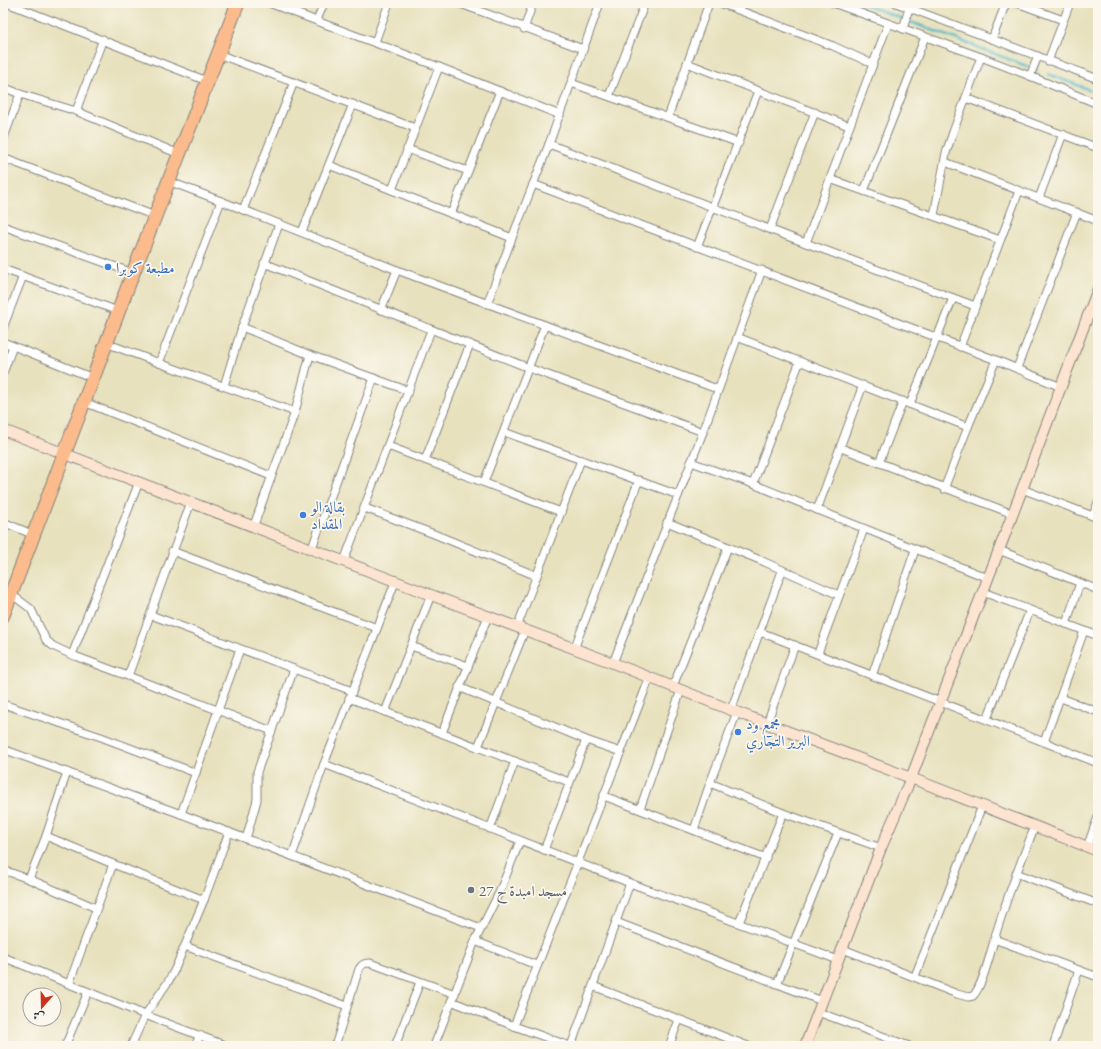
<svg xmlns="http://www.w3.org/2000/svg" width="1101" height="1049" viewBox="0 0 1101 1049" font-family="'EB Garamond',Amiri,serif">
  <style>
    .lines { fill: none; stroke-linecap: round; stroke-linejoin: round }
    .stream { stroke: #4cb8c7; stroke-width: 2.5 }
    .street-casing { stroke: #84827c; stroke-width: 9 }
    .secondary-casing { stroke: #84827c; stroke-width: 12 }
    .highway-casing { stroke: #84827c; stroke-width: 15 }
    .street { stroke: #fff; stroke-width: 7 }
    .secondary { stroke: #fde4d1; stroke-width: 10 }
    .highway { stroke: #fbbb8c; stroke-width: 13 }
    .shop-dot { fill: #3f7fe0; stroke: #fbf7ec; stroke-width: 1.5 }
    .worship-dot { fill: #6b7280; stroke: #fbf7ec; stroke-width: 1.5 }
    .labels { text-anchor: middle; dominant-baseline: central; stroke-width: 3.5; stroke-linejoin: round; paint-order: stroke }
    .shop-label { font-size: 15px; fill: #366cbe; stroke: #fbf7ec; text-anchor: start }
    .worship-label { font-size: 15px; fill: #5b616d; stroke: #fbf7ec; text-anchor: start }
  </style>
  <rect width="100%" height="100%" fill="#fbf7ec"/>
  <filter id="ink" filterUnits="userSpaceOnUse"><feTurbulence type="fractalNoise" baseFrequency=".025" numOctaves="2"/><feDisplacementMap in="SourceGraphic" scale="8" xChannelSelector="R" yChannelSelector="G"/><feConvolveMatrix kernelMatrix="1 2 1 2 8 2 1 2 1" color-interpolation-filters="sRGB"/></filter>
  <filter id="wash" filterUnits="userSpaceOnUse"><feTurbulence type="fractalNoise" baseFrequency=".012" numOctaves="4" result="noise"/><feDisplacementMap in="SourceGraphic" scale="16" xChannelSelector="R" yChannelSelector="G"/><feGaussianBlur stdDeviation="0.9" result="paint"/><feColorMatrix in="noise" values="0 0 0 0 0 0 0 0 0 0 0 0 0 0 0 0 0 1.4 0 .05"/><feComposite in="paint" operator="in"/></filter>
  <g filter="url(#wash)">
    <rect width="100%" height="100%" fill="#e7e1bd"/>
    <g class="lines">
      <g class="stream">
        <polyline points="861,3 1037,70"/>
        <polyline points="1048,74 1098,93"/>
      </g>
    </g>
  </g>
  <g filter="url(#ink)">
    <g class="lines">
      <g class="street-casing">
        <g id="street">
          <polyline points="7,3 207,81"/>
          <polyline points="269,3 439,67 560,115"/>
          <polyline points="458,3 583,49"/>
          <polyline points="720,3 833,46 873,64"/>
          <polyline points="833,3 981,57"/>
          <polyline points="896,3 1098,79"/>
          <polyline points="1017,3 1063,20"/>
          <polyline points="317,20 324,3"/>
          <polyline points="524,29 533,3"/>
          <polyline points="903,29 909,8"/>
          <polyline points="992,39 1006,3"/>
          <polyline points="375,42 389,3"/>
          <polyline points="218,54 415,128"/>
          <polyline points="1048,61 1070,3"/>
          <polyline points="687,63 849,126"/>
          <polyline points="1030,76 1098,104"/>
          <polyline points="571,83 739,143"/>
          <polyline points="3,87 20,94 76,111 179,154"/>
          <polyline points="609,96 645,3"/>
          <polyline points="966,98 1098,148"/>
          <polyline points="76,111 103,39"/>
          <polyline points="668,117 709,3"/>
          <polyline points="3,140 20,94"/>
          <polyline points="549,144 787,236 975,306"/>
          <polyline points="407,149 468,171"/>
          <polyline points="3,158 155,216"/>
          <polyline points="945,162 1098,221"/>
          <polyline points="329,165 512,238"/>
          <polyline points="830,179 1000,240"/>
          <polyline points="168,181 221,201 397,270 717,389"/>
          <polyline points="533,184 996,360 1061,387"/>
          <polyline points="392,190 439,67"/>
          <polyline points="864,191 925,37"/>
          <polyline points="1039,198 1063,134"/>
          <polyline points="243,210 294,82"/>
          <polyline points="451,214 500,91"/>
          <polyline points="934,215 946,153 953,132 981,57 1030,76 1038,56"/>
          <polyline points="3,226 133,273"/>
          <polyline points="770,229 815,112"/>
          <polyline points="302,232 353,104"/>
          <polyline points="806,243 888,24"/>
          <polyline points="697,247 758,91"/>
          <polyline points="264,263 529,368 703,432"/>
          <polyline points="3,269 118,311"/>
          <polyline points="487,304 512,238 549,144 600,3"/>
          <polyline points="381,310 397,270"/>
          <polyline points="1088,313 1098,317"/>
          <polyline points="242,327 310,355 409,391"/>
          <polyline points="3,328 23,276"/>
          <polyline points="737,337 968,427"/>
          <polyline points="3,342 93,378"/>
          <polyline points="106,343 159,363 295,412"/>
          <polyline points="960,347 1019,191"/>
          <polyline points="159,363 221,201"/>
          <polyline points="1017,368 1077,212"/>
          <polyline points="3,373 13,346"/>
          <polyline points="224,386 242,327 279,224"/>
          <polyline points="84,402 271,476"/>
          <polyline points="910,404 953,298"/>
          <polyline points="504,432 678,495"/>
          <polyline points="388,446 561,512"/>
          <polyline points="841,448 1013,514"/>
          <polyline points="425,460 470,344"/>
          <polyline points="691,462 753,484 988,578"/>
          <polyline points="879,463 903,401"/>
          <polyline points="484,482 545,325"/>
          <polyline points="753,484 800,361"/>
          <polyline points="944,489 968,427 996,360"/>
          <polyline points="1022,489 1098,518"/>
          <polyline points="191,502 128,676 272,731"/>
          <polyline points="365,508 434,534 537,576"/>
          <polyline points="817,510 863,385"/>
          <polyline points="1093,516 1098,502"/>
          <polyline points="3,522 34,535"/>
          <polyline points="667,522 760,560 839,595"/>
          <polyline points="254,525 295,412 310,355"/>
          <polyline points="312,548 374,378"/>
          <polyline points="999,550 1098,590"/>
          <polyline points="172,551 377,628"/>
          <polyline points="344,561 431,330"/>
          <polyline points="983,592 1098,636"/>
          <polyline points="11,594 31,609 46,640 53,646 72,655 128,676"/>
          <polyline points="151,615 352,691"/>
          <polyline points="1066,624 1080,583"/>
          <polyline points="517,627 581,460"/>
          <polyline points="760,632 1098,763"/>
          <polyline points="411,646 468,666"/>
          <polyline points="574,649 639,480"/>
          <polyline points="818,653 864,529"/>
          <polyline points="72,655 139,482"/>
          <polyline points="613,663 703,432 762,270"/>
          <polyline points="872,676 915,550"/>
          <polyline points="673,686 728,547"/>
          <polyline points="459,687 586,740 621,752"/>
          <polyline points="349,698 569,782"/>
          <polyline points="1061,698 1098,712"/>
          <polyline points="3,704 101,737 196,773"/>
          <polyline points="731,710 782,571"/>
          <polyline points="385,712 431,595"/>
          <polyline points="737,712 710,783 783,813 881,848"/>
          <polyline points="987,719 1030,610"/>
          <polyline points="767,723 795,645"/>
          <polyline points="442,733 488,616"/>
          <polyline points="1044,742 1084,631"/>
          <polyline points="478,747 525,630"/>
          <polyline points="3,749 181,814 481,928"/>
          <polyline points="324,764 630,883 838,960"/>
          <polyline points="604,796 766,858"/>
          <polyline points="640,809 681,690"/>
          <polyline points="181,814 240,649"/>
          <polyline points="490,829 515,761"/>
          <polyline points="694,830 710,783"/>
          <polyline points="46,836 113,864 204,900"/>
          <polyline points="246,839 257,800 257,772 294,669"/>
          <polyline points="1087,847 1098,817"/>
          <polyline points="544,850 586,740"/>
          <polyline points="292,856 324,764 396,580"/>
          <polyline points="3,870 29,879 96,908"/>
          <polyline points="1016,873 1098,904"/>
          <polyline points="29,879 46,836 67,772"/>
          <polyline points="616,922 822,1001"/>
          <polyline points="739,923 783,813"/>
          <polyline points="994,939 1098,977"/>
          <polyline points="475,941 536,965"/>
          <polyline points="185,946 347,1006"/>
          <path d="M843,949l114,45 11,3 5,-1c11,-11 20,-55 26,-72 10,-33 23,-65 36,-98"/>
          <polyline points="3,957 145,1015 227,1046"/>
          <polyline points="915,976 982,806"/>
          <polyline points="69,984 113,864"/>
          <polyline points="777,984 838,833"/>
          <polyline points="593,986 748,1046"/>
          <polyline points="451,1001 514,1026 570,1046"/>
          <polyline points="818,1012 909,1046"/>
          <path d="M514,1026c45,-116 90,-232 136,-349"/>
          <polyline points="65,1046 88,992"/>
          <polyline points="131,1046 145,1015 168,982 175,969 204,900 229,832"/>
          <polyline points="195,1046 200,1035"/>
          <path d="M335,1046l24,-77c3,-5 5,-6 11,-6l85,31"/>
          <polyline points="395,1046 420,982"/>
          <polyline points="434,1046 475,941 499,893 520,841"/>
          <polyline points="571,1046 630,883"/>
          <polyline points="669,1046 679,1020"/>
          <polyline points="1053,1046 1079,970"/>
        </g>
      </g>
      <g class="secondary-casing">
        <g id="secondary">
          <polyline points="3,430 431,595 613,663 731,710 911,778 1098,851"/>
          <polyline points="805,1046 881,848 911,778 999,550 1098,289"/>
        </g>
      </g>
      <g class="highway-casing">
        <polyline id="highway" points="3,615 133,273 238,3"/>
      </g>
      <use href="#street" class="street"/>
      <use href="#secondary" class="secondary"/>
      <use href="#highway" class="highway"/>
    </g>
  </g>
  <g class="shop-dot">
    <circle cx="108" cy="267" r="4"/>
    <circle cx="303" cy="515" r="4"/>
    <circle cx="738" cy="732" r="4"/>
  </g>
  <circle class="worship-dot" cx="471" cy="890" r="4"/>
  <g class="labels">
    <g class="shop-label">
      <text x="116" y="267">مطبعة كوبرا</text>
      <text x="311" y="506">بقالة الو<tspan x="311" dy="17">المقداد</tspan></text>
      <text x="746" y="723">مجمع ود<tspan x="746" dy="17">البرير التجاري</tspan></text>
    </g>
    <g class="worship-label">
      <text x="479" y="890">مسجد امبدة ح 27</text>
    </g>
  </g>
  <rect width="1101" height="1049" fill="none" stroke="#fbf7ec" stroke-width="16"/>
  <g transform="translate(42 1007) rotate(200)"><circle r="19" fill="#fbf7ec" stroke="#a4a2a5"/>
  <path d="M0-3L7 15L0 10L-7 15Z" fill="#c8321e"/>
  <text y="-6" font-size="11" font-weight="bold" text-anchor="middle" fill="#22223b">ش</text>
  </g>
</svg>
